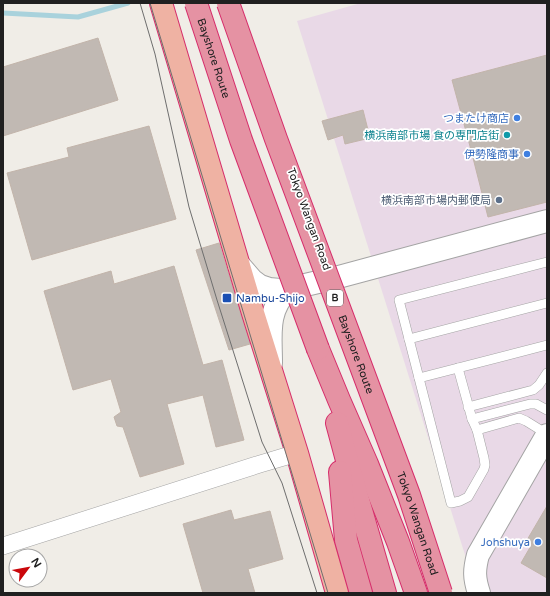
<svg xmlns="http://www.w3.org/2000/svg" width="550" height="596" viewBox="0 0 550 596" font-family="'Varela Round','Noto Sans JP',sans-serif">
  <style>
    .industrial { fill: #e9d9e7 }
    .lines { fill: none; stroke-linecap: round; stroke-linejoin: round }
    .stream { stroke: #a9d2dc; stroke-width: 5 }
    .building { fill: #c1b9b3; stroke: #c2b4aa }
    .service-casing { stroke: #a4a4a4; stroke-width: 10 }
    .minor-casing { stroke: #a4a4a4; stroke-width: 18 }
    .tertiary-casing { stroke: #a4a4a4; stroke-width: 24 }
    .trunk-casing { stroke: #d62d6b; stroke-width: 24 }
    .motorway-casing { stroke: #d62d6b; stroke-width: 24 }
    .service { stroke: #fff; stroke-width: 9 }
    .minor { stroke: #fff; stroke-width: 17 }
    .tertiary { stroke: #fff; stroke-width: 22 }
    .trunk { stroke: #efb2a3; stroke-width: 22 }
    .motorway { stroke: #e592a3; stroke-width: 22 }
    .tram { stroke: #6e6e6e; stroke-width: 1 }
    .motorway-bridge-casing { stroke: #d62d6b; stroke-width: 24; stroke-linecap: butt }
    .motorway-bridge { stroke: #e592a3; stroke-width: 22 }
    .shop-dot { fill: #3f7fe0; stroke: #fff; stroke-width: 1.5 }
    .culture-dot { fill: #0f9aa8; stroke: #fff; stroke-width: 1.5 }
    .service-dot { fill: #5c6f8a; stroke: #fff; stroke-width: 1.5 }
    .transit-dot { fill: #1a4fb4; stroke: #fff; stroke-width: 1.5 }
    .labels { text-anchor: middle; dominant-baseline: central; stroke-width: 3.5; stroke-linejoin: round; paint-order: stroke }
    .shield { fill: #fff; stroke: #636363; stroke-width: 1 }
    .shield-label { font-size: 10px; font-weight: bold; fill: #202020 }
    .street-label { font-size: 11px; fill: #202020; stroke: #fff }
    .shop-label { font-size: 11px; fill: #366cbe; stroke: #fff; text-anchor: end }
    .culture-label { font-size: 11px; fill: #0d838f; stroke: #fff; text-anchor: end }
    .service-label { font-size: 11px; fill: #4e5e75; stroke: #fff; text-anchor: end }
    .transit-label { font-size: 11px; fill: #164399; stroke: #fff; text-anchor: start }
  </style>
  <rect width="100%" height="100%" fill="#f0ede7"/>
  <polygon class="industrial" points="361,3 547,3 547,593 477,593 297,21"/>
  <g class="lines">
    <polyline class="stream" points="3,13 78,17 128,3"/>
  </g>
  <g class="building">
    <polygon points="98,38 118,100 3,136 3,67"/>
    <polygon points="547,55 547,202 488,217 471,150 452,80"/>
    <polygon points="363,110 370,138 345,144 343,135 328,140 322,121"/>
    <polygon points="149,126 176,219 32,260 7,173 69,157 67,148"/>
    <polygon points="219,243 250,344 229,350 196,250"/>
    <polygon points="174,266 203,365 222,360 244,440 216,447 203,395 167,404 184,464 140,477 123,427 117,426 114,417 121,412 111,379 73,390 44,291 111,271 114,284"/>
    <polygon points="547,506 547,578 521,563 532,544 527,540"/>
    <polygon points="231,510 234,520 270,511 283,559 248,569 255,593 203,593 183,524"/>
  </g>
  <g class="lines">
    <g class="service-casing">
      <g id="service">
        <polyline points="409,339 547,303"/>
        <polyline points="458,368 472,419 477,430 484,458 485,465 484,469 468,497 460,501 451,503 399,300 547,262"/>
        <polyline points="419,378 547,345"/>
        <polyline points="468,407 533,390 539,385 547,373"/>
        <polyline points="472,419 530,404 536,404 547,410"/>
        <polyline points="477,430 519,418 526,421 547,434"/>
      </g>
    </g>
    <g class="minor-casing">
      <polyline id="minor" points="3,546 260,464 297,453"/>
    </g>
    <g class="tertiary-casing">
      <g id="tertiary">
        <polyline points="239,265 252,280 260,286 269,289 280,290 288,289 331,279 547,221"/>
        <path d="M271,363c0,-29 -5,-51 17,-74"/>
        <path d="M479,593c-5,-15 -5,-23 -1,-38l69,-120"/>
      </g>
    </g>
    <g class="trunk-casing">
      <polyline id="trunk" points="161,3 253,313 297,453 337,593"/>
    </g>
    <g class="motorway-casing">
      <g id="motorway">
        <polyline points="318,349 339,400 367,464 398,542 416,593"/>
        <polyline points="337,423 352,479 385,593"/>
        <polyline points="340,472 346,540 361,593"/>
      </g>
    </g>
    <use href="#service" class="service"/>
    <use href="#minor" class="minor"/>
    <use href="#tertiary" class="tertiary"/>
    <use href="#trunk" class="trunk"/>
    <use href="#motorway" class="motorway"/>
    <g class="tram">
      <polyline points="140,3 155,54 189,207 217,300 262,442 282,483 317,593"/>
      <polyline points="150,3 328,593"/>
    </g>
    <g class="motorway-bridge-casing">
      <g id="motorway-bridge">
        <path id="s1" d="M196,3l45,137 77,209"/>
        <path id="s2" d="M228,3l48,136 133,356 32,98"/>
      </g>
    </g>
    <use href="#motorway-bridge" class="motorway-bridge"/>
  </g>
  <g class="shop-dot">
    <circle cx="517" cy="118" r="4"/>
    <circle cx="527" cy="154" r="4"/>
    <circle cx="538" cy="542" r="4"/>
  </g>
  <circle class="culture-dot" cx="507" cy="135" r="4"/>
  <circle class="service-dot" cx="499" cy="200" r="4"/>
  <rect class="transit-dot" x="222" y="293" width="10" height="10" rx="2"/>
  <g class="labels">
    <rect class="shield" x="327" y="290" width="16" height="16" rx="3"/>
    <g class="shield-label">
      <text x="335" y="298">B</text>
    </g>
    <g class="street-label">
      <text stroke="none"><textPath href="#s1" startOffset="58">Bayshore Route</textPath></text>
      <text transform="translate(309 219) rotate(70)">Tokyo Wangan Road</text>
      <text stroke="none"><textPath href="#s2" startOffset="374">Bayshore Route</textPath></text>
      <text stroke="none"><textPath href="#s2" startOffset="554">Tokyo Wangan Road</textPath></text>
    </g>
    <g class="shop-label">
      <text x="509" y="118">つまたけ商店</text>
      <text x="519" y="154">伊勢隆商事</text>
      <text x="530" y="542">Johshuya</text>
    </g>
    <g class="culture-label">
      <text x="499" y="135">横浜南部市場 食の専門店街</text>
    </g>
    <g class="service-label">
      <text x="491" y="200">横浜南部市場内郵便局</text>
    </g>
    <g class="transit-label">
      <text x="236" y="298">Nambu-Shijo</text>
    </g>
  </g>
  <rect width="550" height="596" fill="none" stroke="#202020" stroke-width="8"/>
  <g transform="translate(28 568) rotate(58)"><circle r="19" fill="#ffffff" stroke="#a6a6a6"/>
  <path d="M0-3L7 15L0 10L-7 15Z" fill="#ca070b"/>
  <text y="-6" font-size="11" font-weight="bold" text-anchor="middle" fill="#202020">N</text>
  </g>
</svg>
